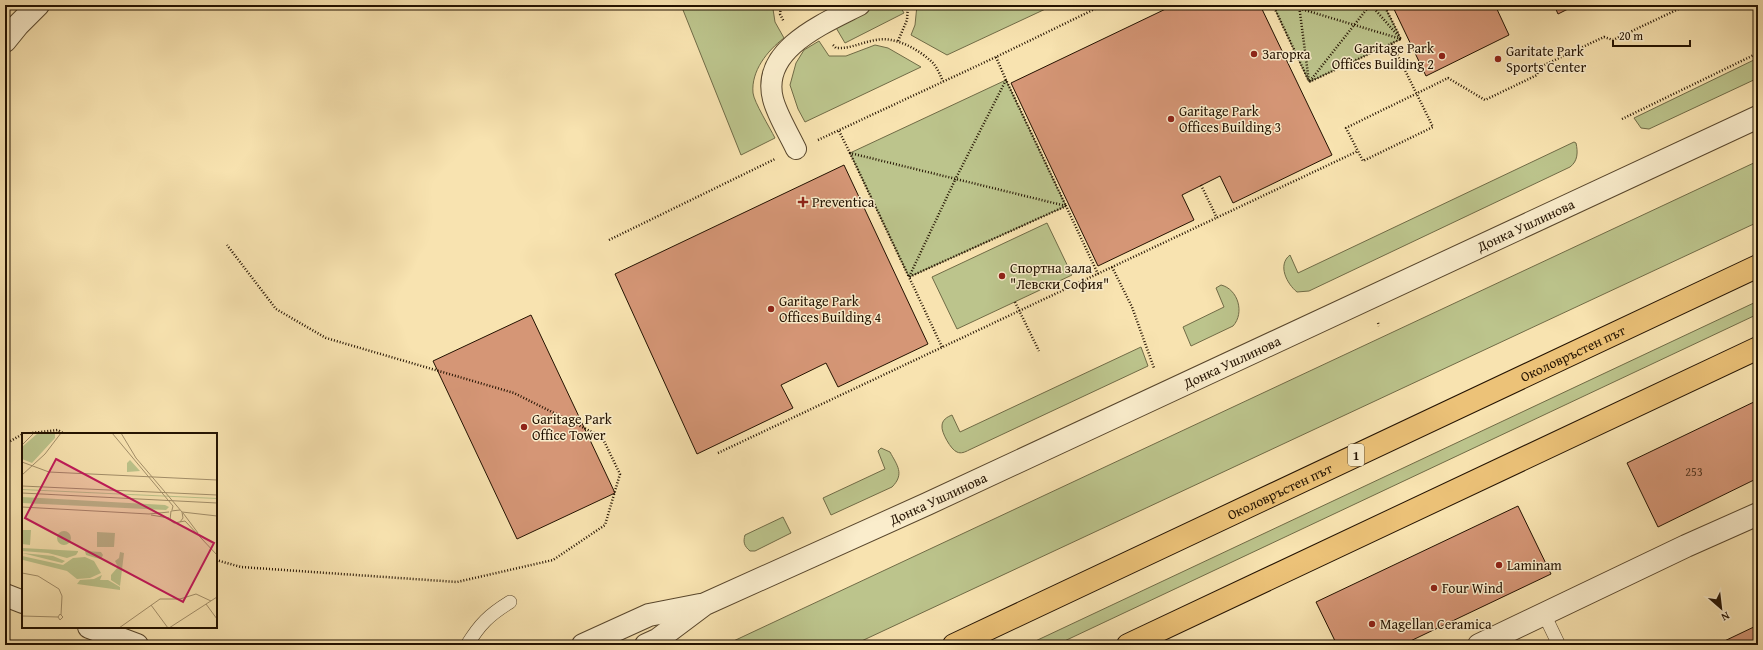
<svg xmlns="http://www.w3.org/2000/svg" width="1763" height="650" viewBox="0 0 1763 650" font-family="'Gentium Book Plus',serif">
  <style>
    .green { fill: #bcc48c; stroke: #706b46 }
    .building { fill: #d59676; stroke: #231200 }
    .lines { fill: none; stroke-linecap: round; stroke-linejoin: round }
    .service-casing { stroke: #58462c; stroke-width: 14 }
    .pedestrian-casing { stroke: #58462c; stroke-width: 22 }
    .minor-casing { stroke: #58462c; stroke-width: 24 }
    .trunk-casing { stroke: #231200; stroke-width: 24 }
    .path { stroke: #231200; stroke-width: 2.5; stroke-dasharray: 1 2; stroke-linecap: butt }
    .service { stroke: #faedcc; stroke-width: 13 }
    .pedestrian { stroke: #faedcc; stroke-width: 20 }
    .minor { stroke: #faedcc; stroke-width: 22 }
    .trunk { stroke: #ecc278; stroke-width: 22 }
    .poi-dot { fill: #8f2418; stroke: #faedcc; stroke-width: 1.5 }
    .labels { text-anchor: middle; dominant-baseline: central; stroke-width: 3; stroke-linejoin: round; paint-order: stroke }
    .number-label { font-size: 12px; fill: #50331e }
    .shield { fill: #faedcc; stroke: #64543d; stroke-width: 1 }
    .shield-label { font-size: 13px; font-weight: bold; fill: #231200 }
    .poi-label { font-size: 14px; fill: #231200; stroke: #faedcc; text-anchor: start }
    .street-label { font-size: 14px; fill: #231200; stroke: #faedcc }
    .inset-road { fill: none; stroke: #a38f6a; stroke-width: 1 }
    .view { fill: #c2185b; fill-opacity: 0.15; stroke: #c2185b; stroke-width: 2 }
    .inset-edge { fill: none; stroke: #231200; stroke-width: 2 }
  </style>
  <rect width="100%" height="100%" fill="#f8e3b0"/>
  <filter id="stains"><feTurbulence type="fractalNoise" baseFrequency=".005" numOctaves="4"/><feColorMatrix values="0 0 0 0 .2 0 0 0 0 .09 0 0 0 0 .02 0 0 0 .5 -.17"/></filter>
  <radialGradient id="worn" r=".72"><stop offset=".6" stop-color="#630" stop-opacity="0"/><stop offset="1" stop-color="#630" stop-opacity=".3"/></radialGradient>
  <g class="green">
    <path d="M681,5h68l24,4 2,13 9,16c-17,13 -33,33 -31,55 1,9 17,35 22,45l-34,17z"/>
    <polygon points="877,5 899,5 904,13 845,43 835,26"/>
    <polygon points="917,5 1054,5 947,55 911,35 915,25"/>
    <polygon points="1273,5 1384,5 1401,39 1309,82"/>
    <polygon points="819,41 829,56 846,56 875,45 888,48 921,67 805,122 798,109 790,85 796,63 804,50"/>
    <polygon points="1758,58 1758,78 1649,129 1641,128 1634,118"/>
    <polygon points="1006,80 1066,206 909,277 850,153"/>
    <path d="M1574,142l2,1c2,9 2,18 -6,24l-261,124 -12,1c-10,-8 -20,-27 -7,-37l8,18z"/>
    <polygon points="1758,161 1758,222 853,645 725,645"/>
    <polygon points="1047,223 1072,275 957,329 932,277"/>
    <path d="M1221,285c17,4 24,28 12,41l-42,20 -8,-19 41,-20 -8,-19z"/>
    <polygon points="1758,301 1758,314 1056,645 1027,645"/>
    <path d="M1141,347l7,19 -179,84c-4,2 -8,4 -12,2 -6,-2 -16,-20 -15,-26 0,-6 5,-9 10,-11l8,17z"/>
    <path d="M881,448l9,4c7,13 15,22 2,35l-61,28 -8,-17 62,-29 -7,-18z"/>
    <path d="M783,517l8,16 -36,18h-5c-6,-5 -7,-9 -5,-16z"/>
  </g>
  <g class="building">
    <polygon points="1174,5 1260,5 1332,155 1233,203 1220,176 1182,195 1194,220 1098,266 1011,83"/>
    <polygon points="1392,5 1495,5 1509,35 1426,76"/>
    <polygon points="1554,5 1576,5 1558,14"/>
    <polygon points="844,165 928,344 838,387 826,363 781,385 793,408 697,454 615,274"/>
    <polygon points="531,315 615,493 517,539 433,361"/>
    <polygon points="1758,400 1758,478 1658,527 1627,463"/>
    <polygon points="1518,506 1551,574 1402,645 1337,645 1316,602"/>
    <polygon points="1758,625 1758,645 1716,645"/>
  </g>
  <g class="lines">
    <g class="service-casing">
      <g id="service">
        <polyline points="1544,614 1559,645"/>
        <path d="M467,645c13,-21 22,-30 43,-43"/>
      </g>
    </g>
    <g class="pedestrian-casing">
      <path id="pedestrian" d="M796,149c-7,-15 -19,-34 -23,-50 -13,-50 52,-76 87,-94"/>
    </g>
    <g class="minor-casing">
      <g id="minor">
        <polyline points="5,41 18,25 38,5"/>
        <polyline points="5,595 23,602"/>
        <polyline points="89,627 137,645"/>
        <polyline points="583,645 649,615 700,605"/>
        <path id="s1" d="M646,645l11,-5 48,-36 222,-100 831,-387"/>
        <polyline points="1479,645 1686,546 1758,514"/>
      </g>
    </g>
    <g class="trunk-casing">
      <g id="trunk">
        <path id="s2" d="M954,645l804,-379"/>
        <polyline points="1128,645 1758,348"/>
      </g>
    </g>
    <g class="path">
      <polyline points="781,5 780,14 784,22"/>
      <polyline points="1273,5 1308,79"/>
      <polyline points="1288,5 1401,39"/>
      <polyline points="1299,5 1309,82 1401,39 1371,5"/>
      <polyline points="1384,5 1399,35"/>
      <polyline points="898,41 907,20 908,5"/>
      <path d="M1392,44l41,83 -70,34 -17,-33c34,-17 68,-33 102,-50l37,22 52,-25 3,-8 64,-30 9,3 74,-35"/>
      <path d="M833,45l3,3c15,1 26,-6 40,-8 19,-4 42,9 56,22 5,5 8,13 11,19"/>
      <polyline points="996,57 1006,80"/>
      <polyline points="1310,81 1370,5"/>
      <polyline points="1622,119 1758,53"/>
      <polyline points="839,131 850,153"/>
      <polyline points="818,140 996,57 1103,5"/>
      <polyline points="955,180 1006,80 1066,206 850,153 909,277 955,180"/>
      <polyline points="1201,185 1217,218"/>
      <polyline points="609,240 775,159"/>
      <polyline points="1112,267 1132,307 1154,368"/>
      <polyline points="1015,302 1039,351"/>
      <polyline points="1378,323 1379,326"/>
      <polyline points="942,347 909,277 1066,206 1098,274"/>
      <polyline points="5,444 23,434 58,430 64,434"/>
      <polyline points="718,453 1358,151"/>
      <polyline points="216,560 241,567 457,582 553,560 605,525 620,474 602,437 514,393 326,338 276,309 227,245"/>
    </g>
    <use href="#service" class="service"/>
    <use href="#pedestrian" class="pedestrian"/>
    <use href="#minor" class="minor"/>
    <use href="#trunk" class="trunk"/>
  </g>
  <g class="poi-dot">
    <circle cx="1254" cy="54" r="4"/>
    <circle cx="1442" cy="56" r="4"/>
    <circle cx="1498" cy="59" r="4"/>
    <circle cx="1171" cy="119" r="4"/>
    <path d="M801 196h4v4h4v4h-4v4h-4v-4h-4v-4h4z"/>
    <circle cx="1002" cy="276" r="4"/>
    <circle cx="771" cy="309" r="4"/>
    <circle cx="524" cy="427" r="4"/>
    <circle cx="1499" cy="565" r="4"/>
    <circle cx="1434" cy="588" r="4"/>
    <circle cx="1372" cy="624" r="4"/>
  </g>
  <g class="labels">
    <g class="number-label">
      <text x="1694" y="471">253</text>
    </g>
    <rect class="shield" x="1348" y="444" width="16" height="22" rx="3"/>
    <g class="shield-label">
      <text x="1356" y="455">1</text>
    </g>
    <g class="poi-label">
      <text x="1434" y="48" text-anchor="end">Garitage Park<tspan x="1434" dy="16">Offices Building 2</tspan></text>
      <text x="1506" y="51">Garitate Park<tspan x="1506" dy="16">Sports Center</tspan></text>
      <text x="1262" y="54">Загорка</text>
      <text x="1179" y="111">Garitage Park<tspan x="1179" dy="16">Offices Building 3</tspan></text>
      <text x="812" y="202">Preventica</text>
      <text x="1010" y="268">Спортна зала<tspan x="1010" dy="16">"Левски София"</tspan></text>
      <text x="779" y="301">Garitage Park<tspan x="779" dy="16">Offices Building 4</tspan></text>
      <text x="532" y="419">Garitage Park<tspan x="532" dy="16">Office Tower</tspan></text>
      <text x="1507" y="565">Laminam</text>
      <text x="1442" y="588">Four Wind</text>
      <text x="1380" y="624">Magellan Ceramica</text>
    </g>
    <g class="street-label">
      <text stroke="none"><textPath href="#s1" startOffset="976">Донка Ушлинова</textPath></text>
      <text stroke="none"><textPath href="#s2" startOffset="684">Околовръстен път</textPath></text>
      <text stroke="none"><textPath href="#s1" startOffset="652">Донка Ушлинова</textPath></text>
      <text stroke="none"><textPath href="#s2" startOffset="360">Околовръстен път</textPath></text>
      <text stroke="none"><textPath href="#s1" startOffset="328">Донка Ушлинова</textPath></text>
    </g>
  </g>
  <g transform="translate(22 433)">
    <rect width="195" height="195" fill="#f8e3b0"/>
    <path d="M16,0h17v5l-23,25 -10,-4v-12zM108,27l10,11 -13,1v-9zM0,56l195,9v1l-195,-9zM0,64l143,8 4,2 -3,3 -144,-7zM0,97h9l-1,15 -8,-1zM35 105a7 7 0 1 1 14 0a7 7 0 1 1-14 0ZM75,99l18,1 -1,14h-17zM0,115l56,3v1l-2,3 -9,3 -19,-5 -26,-2zM63,118l16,1 2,3 -2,4 -5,-1 -10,-3zM98,119l4,1 -4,33 -9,-6v-5l7,-8 -3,-6 4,-3zM0,120l31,3 12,5 -3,2zM0,123l41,9 10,-7 12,-1 9,4 7,12 -11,5 -13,1 -10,-8 -44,-11zM80,142l-2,5h8l12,7v3l-43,-6 3,-4 14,-1z" fill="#bcc48c"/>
    <path class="inset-road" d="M90,0l61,73 -1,4M99,0l15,25 46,54 1,6 -3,4M0,12l12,-12M0,29l27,10 168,8M0,42l23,-21 16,-21M0,53l195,9M0,60l195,10M0,74l127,7 20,-2M158,77l-9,1 -1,9 4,3 11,-2 32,34M160,79l35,4M161,80l15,20M129,82l18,3M0,140l16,3 21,13 3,7 -1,19M184,171l11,15M129,172l17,23M0,183l36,1 2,3 3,-3 -3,-3 -2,3M97,195l41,-29h20l16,-5 15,7M147,195l48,-31"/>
    <path class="view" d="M34,26l158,84 -31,59 -158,-84z"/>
    <rect width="195" height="195" class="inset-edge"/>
  </g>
  <rect width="1763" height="650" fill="none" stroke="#f8e3b0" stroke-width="20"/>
  <rect x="6" y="6" width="1751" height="638" fill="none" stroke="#231200" stroke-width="2"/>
  <rect x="10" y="10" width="1743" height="630" fill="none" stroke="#231200"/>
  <g transform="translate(1721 608) rotate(152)" stroke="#faedcc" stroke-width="3" paint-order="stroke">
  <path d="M0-3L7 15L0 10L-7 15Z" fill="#231200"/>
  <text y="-6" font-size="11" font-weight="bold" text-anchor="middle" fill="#231200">N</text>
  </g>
  <path d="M1613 40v6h77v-6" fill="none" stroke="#231200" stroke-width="2"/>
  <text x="1619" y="40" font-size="12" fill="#231200" stroke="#faedcc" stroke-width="3" paint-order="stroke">20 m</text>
  <rect width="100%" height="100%" filter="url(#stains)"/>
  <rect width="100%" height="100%" fill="url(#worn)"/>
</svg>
